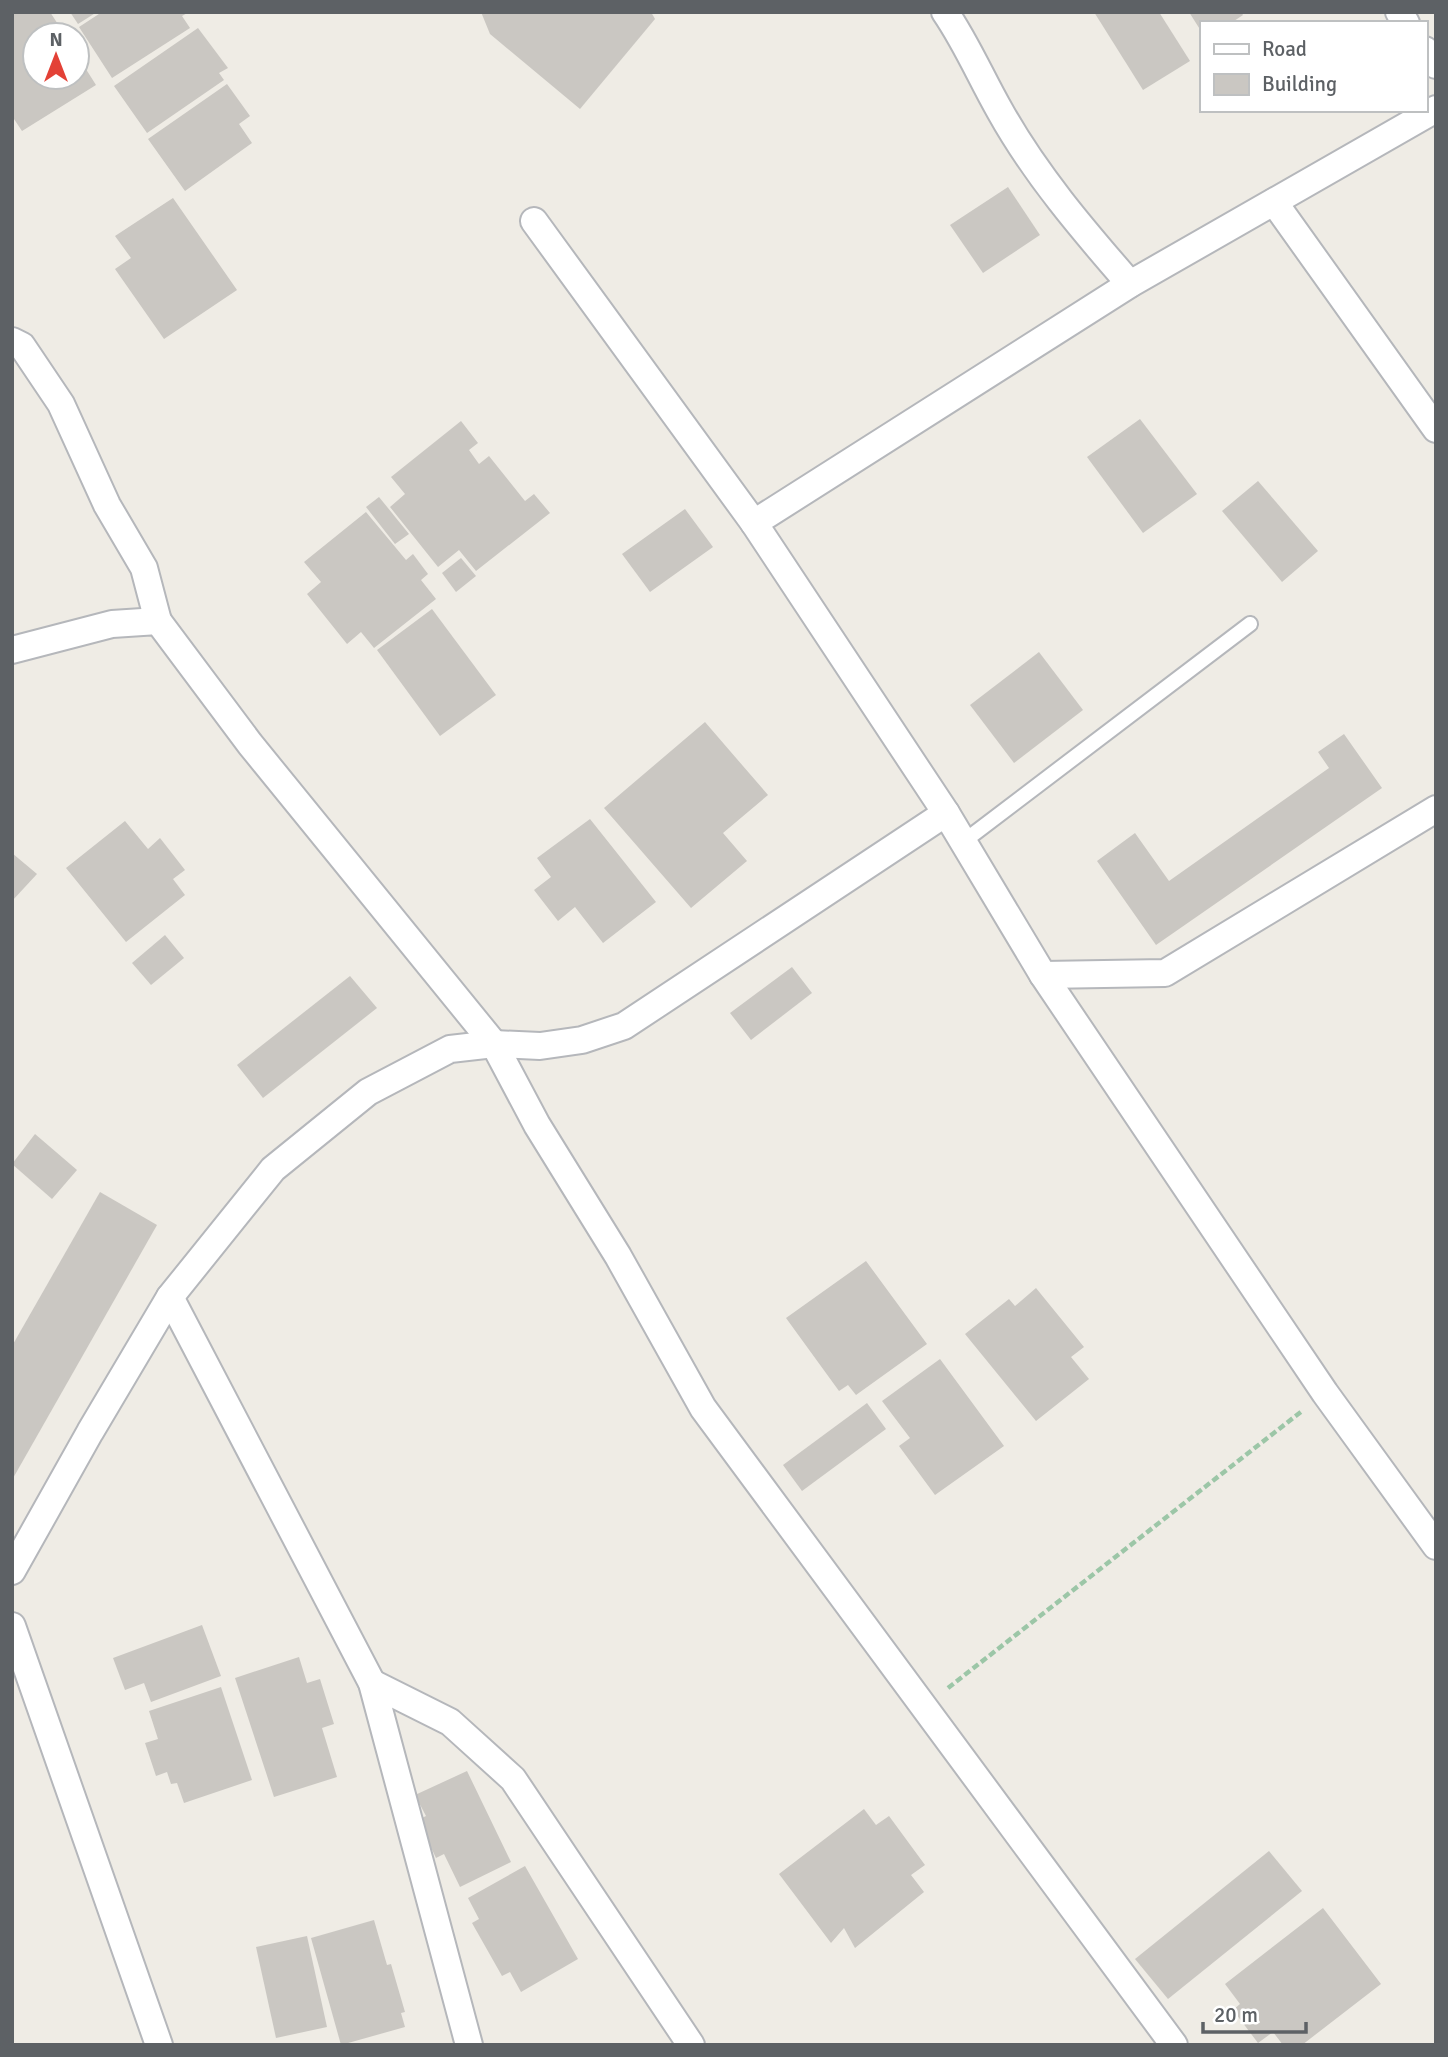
<svg xmlns="http://www.w3.org/2000/svg" width="1448" height="2057" viewBox="0 0 1448 2057" font-family="Signika,sans-serif">
  <style>
    .building { fill: #cac7c2 }
    .lines { fill: none; stroke-linecap: round; stroke-linejoin: round }
    .lane-casing { stroke: #b5b7bb; stroke-width: 18 }
    .street-casing { stroke: #b5b7bb; stroke-width: 30 }
    .path { stroke: #9cc6a7; stroke-width: 4.5; stroke-dasharray: 7 3.5; stroke-linecap: butt }
    .lane { stroke: #fff; stroke-width: 14 }
    .street { stroke: #fff; stroke-width: 26 }
  </style>
  <rect width="100%" height="100%" fill="#efece5"/>
  <g class="building">
    <polygon points="15,12 50,12 65,35 35,35 35,77 77,77 77,55 96,85 22,131 12,116 12,14"/>
    <polygon points="70,12 97,12 78,24"/>
    <polygon points="102,12 189,12 182,16 190,28 112,78 79,27"/>
    <polygon points="481,12 651,12 655,19 580,109 490,34"/>
    <polygon points="1094,12 1159,12 1190,61 1143,90"/>
    <polygon points="1189,12 1241,12 1243,15 1231,23 1201,23 1201,31"/>
    <polygon points="198,28 228,68 219,73 224,80 147,133 114,86"/>
    <polygon points="227,84 250,116 239,124 252,143 185,191 148,139"/>
    <polygon points="1008,187 1040,235 983,273 950,225"/>
    <polygon points="173,198 237,290 164,339 115,269 131,258 115,236"/>
    <polygon points="1140,419 1197,494 1143,533 1087,457"/>
    <polygon points="461,421 478,443 469,450 479,464 489,456 525,501 534,494 550,513 476,571 459,550 438,567 390,507 405,494 391,477"/>
    <polygon points="1258,481 1318,551 1282,582 1222,511"/>
    <polygon points="379,497 409,534 395,544 366,507"/>
    <polygon points="685,509 713,547 650,592 622,554"/>
    <polygon points="366,512 406,560 413,554 428,574 421,580 436,599 374,648 361,632 347,644 307,594 321,582 304,562"/>
    <polygon points="461,558 476,576 456,592 442,573"/>
    <polygon points="432,609 496,695 440,736 377,650"/>
    <polygon points="1039,652 1083,710 1014,763 970,705"/>
    <polygon points="705,722 768,795 723,833 747,861 691,908 604,808"/>
    <polygon points="1344,734 1382,788 1156,945 1097,861 1135,833 1169,881 1329,768 1318,752"/>
    <polygon points="590,819 656,902 603,943 575,907 558,921 534,890 551,877 537,858"/>
    <polygon points="125,821 148,849 160,838 185,870 173,879 185,895 126,942 66,868"/>
    <polygon points="12,853 37,874 12,901"/>
    <polygon points="165,935 184,958 151,985 132,963"/>
    <polygon points="792,967 812,993 751,1040 730,1013"/>
    <polygon points="350,976 377,1008 263,1098 237,1065"/>
    <polygon points="35,1134 77,1170 52,1199 12,1164"/>
    <polygon points="100,1192 157,1225 12,1480 12,1346"/>
    <polygon points="866,1261 927,1344 856,1395 848,1385 839,1391 786,1318"/>
    <polygon points="1036,1288 1084,1347 1071,1357 1089,1379 1036,1421 965,1334 1009,1299 1015,1306"/>
    <polygon points="940,1359 1004,1446 935,1495 899,1446 910,1438 882,1401"/>
    <polygon points="867,1403 886,1429 802,1491 783,1465"/>
    <polygon points="202,1625 221,1676 151,1702 144,1683 125,1690 113,1658"/>
    <polygon points="299,1657 307,1683 320,1679 334,1724 322,1728 337,1777 274,1797 235,1678"/>
    <polygon points="221,1687 252,1780 184,1803 177,1783 171,1784 167,1772 156,1776 145,1743 158,1739 149,1711"/>
    <polygon points="467,1771 511,1862 460,1887 444,1854 436,1858 418,1820 426,1816 415,1795"/>
    <polygon points="864,1809 876,1825 889,1816 925,1865 911,1875 924,1892 855,1948 844,1928 831,1943 779,1874"/>
    <polygon points="1269,1851 1302,1891 1168,1999 1135,1959"/>
    <polygon points="525,1866 578,1959 521,1992 510,1972 502,1976 472,1923 479,1919 468,1898"/>
    <polygon points="1323,1908 1381,1984 1302,2045 1283,2045 1273,2032 1258,2043 1233,2010 1240,2004 1225,1984"/>
    <polygon points="374,1920 387,1965 391,1964 405,2012 401,2013 405,2027 341,2045 311,1938"/>
    <polygon points="307,1936 327,2027 276,2038 256,1947"/>
  </g>
  <g class="lines">
    <g class="lane-casing">
      <polyline id="lane" points="963,842 1250,624"/>
    </g>
    <g class="street-casing">
      <g id="street">
        <path d="M945,12c22,32 36,66 55,99 35,63 83,119 130,173"/>
        <polyline points="1399,12 1406,23"/>
        <polyline points="1425,50 1436,65"/>
        <polyline points="1274,202 1436,429"/>
        <polyline points="534,221 754,523"/>
        <polyline points="12,341 22,346 61,404 107,505 144,568 158,621"/>
        <polyline points="12,650 112,624 158,621 250,744 494,1044 537,1125 618,1256 703,1408 1174,2045"/>
        <polyline points="946,813 1043,975 1325,1393 1436,1546"/>
        <polyline points="1043,975 1165,973 1436,809"/>
        <polyline points="170,1297 372,1683 469,2045"/>
        <polyline points="12,1571 90,1432 170,1297 273,1169 368,1092 450,1049 494,1044 540,1046 582,1040 624,1026 946,813 754,523 1130,284 1436,109"/>
        <polyline points="12,1626 159,2045"/>
        <polyline points="372,1683 450,1722 513,1779 691,2045"/>
      </g>
    </g>
    <polyline class="path" points="948,1688 1302,1411"/>
    <use href="#lane" class="lane"/>
    <use href="#street" class="street"/>
  </g>
  <rect width="1448" height="2057" fill="none" stroke="#5d6165" stroke-width="28"/>
  <rect x="1200" y="21" width="228" height="91" fill="#ffffff" stroke="#bec0c1" stroke-width="2"/>
  <rect x="1214" y="44" width="35" height="10" fill="#ffffff" stroke="#bec0c1" stroke-width="2"/>
  <text x="1262" y="56" font-size="21" fill="#5d6165">Road</text>
  <rect x="1214" y="74" width="35" height="21" fill="#cac7c2" stroke="#bec0c1" stroke-width="2"/>
  <text x="1262" y="91" font-size="21" fill="#5d6165">Building</text>
  <g transform="translate(56 56)"><circle r="33" fill="#ffffff" stroke="#bec0c1" stroke-width="2"/>
  <path d="M0-5L12 26L0 18L-12 26Z" fill="#e34136"/>
  <text y="-10" font-size="19" font-weight="bold" text-anchor="middle" fill="#5d6165">N</text>
  </g>
  <path d="M1203 2022v10h103v-10" fill="none" stroke="#5d6165" stroke-width="3.5"/>
  <text x="1214" y="2022" font-size="21" fill="#5d6165" stroke="#ffffff" stroke-width="5" paint-order="stroke">20 m</text>
</svg>
